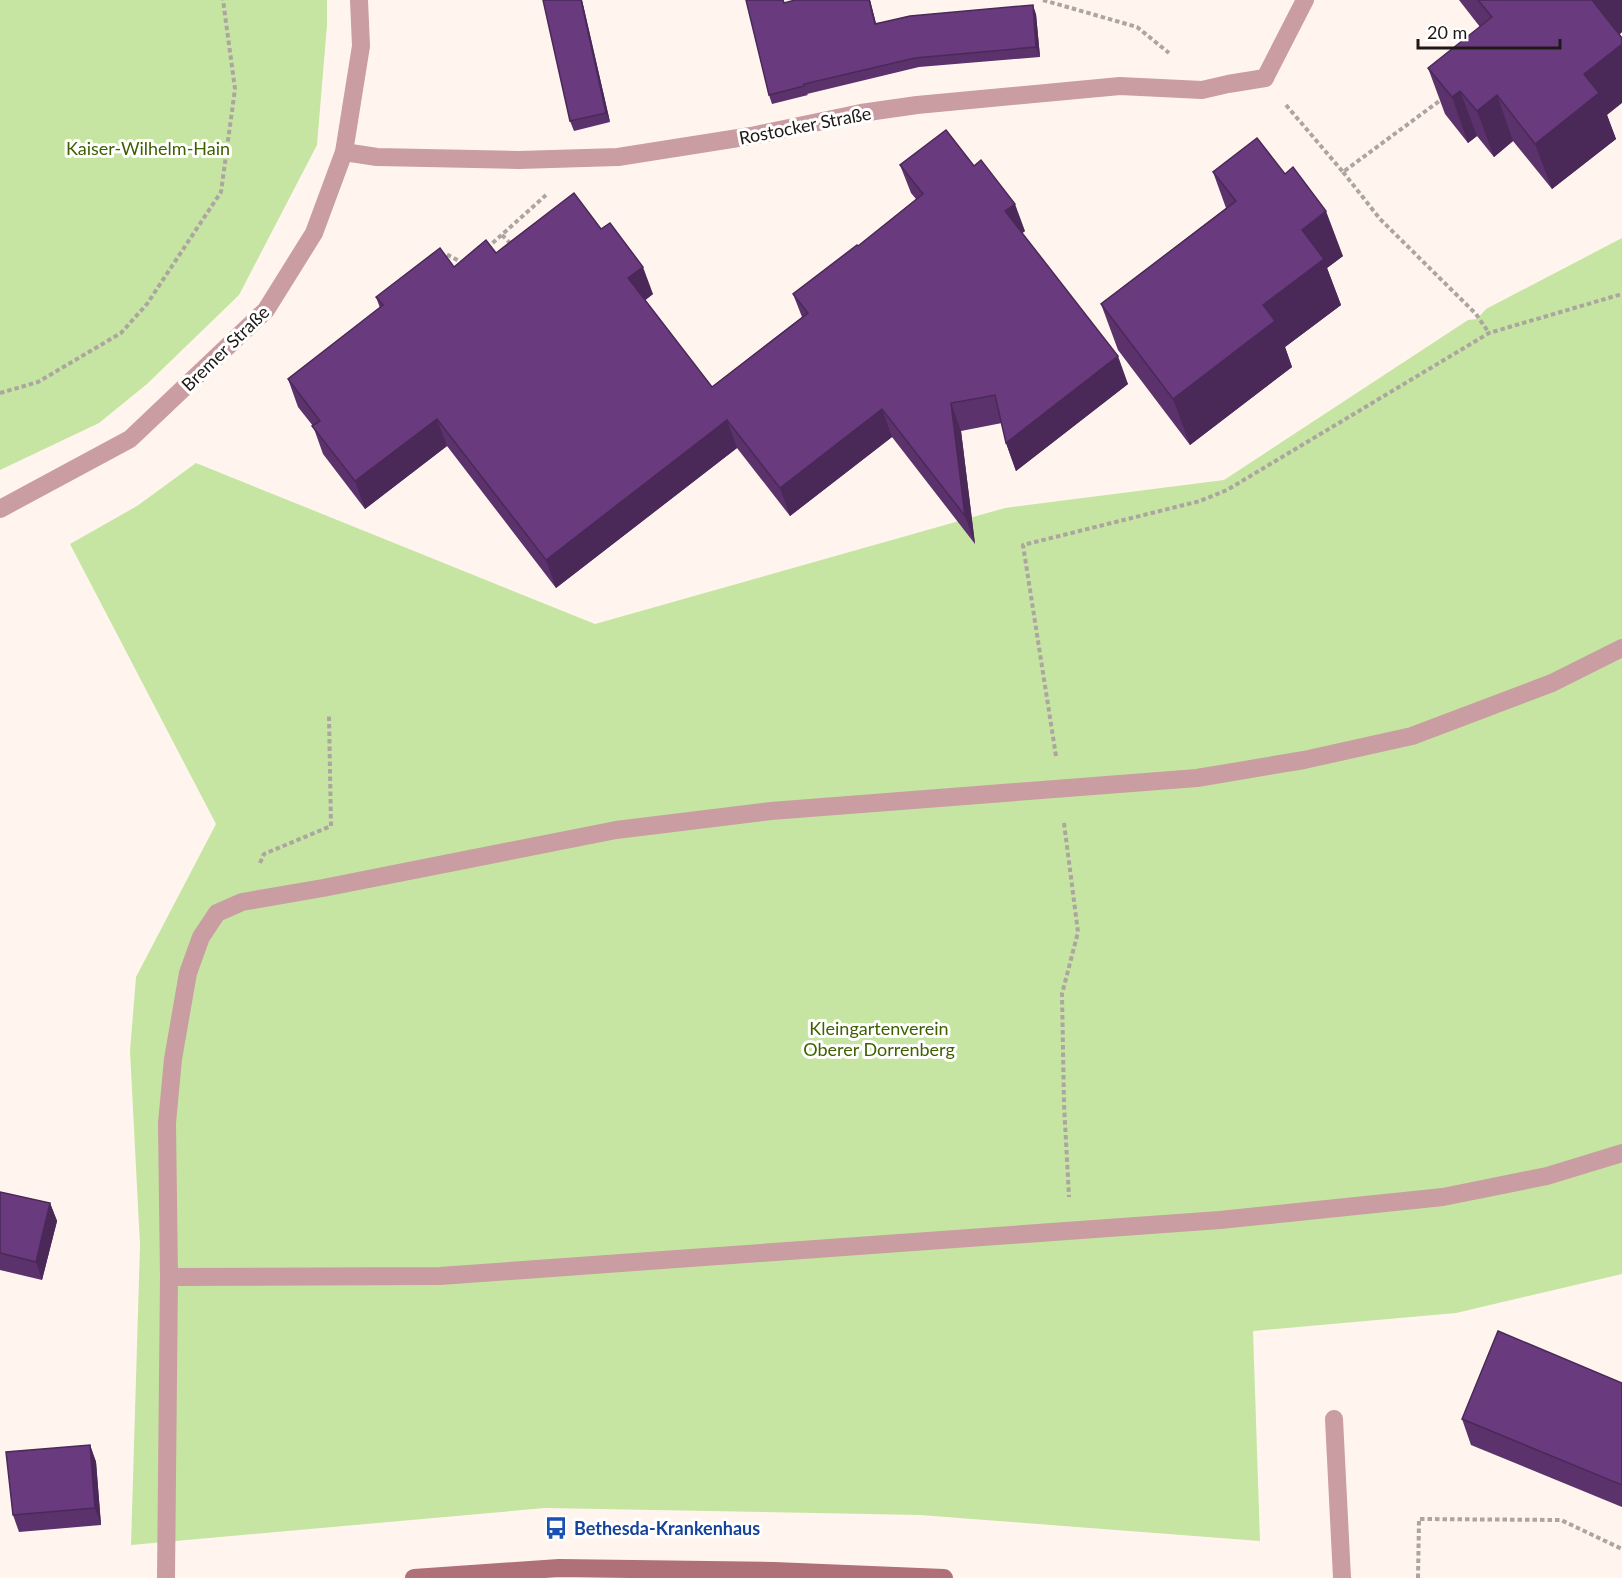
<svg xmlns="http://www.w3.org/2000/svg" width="1622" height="1578" viewBox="0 0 1622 1578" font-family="Lato,sans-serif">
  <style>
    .green { fill: #c6e5a2 }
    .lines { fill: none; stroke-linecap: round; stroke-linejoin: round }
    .path { stroke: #ada5a0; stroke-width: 4; stroke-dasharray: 4.5 3; stroke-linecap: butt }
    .lane { stroke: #c99da1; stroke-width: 18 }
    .street { stroke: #c99da1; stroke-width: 18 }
    .secondary { stroke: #af7078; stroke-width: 18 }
    .wall { fill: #5b326c }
    .shaded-wall { fill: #4a2958 }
    .building { fill: #6a3a7e; stroke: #4a2958; stroke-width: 1.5 }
    .labels { text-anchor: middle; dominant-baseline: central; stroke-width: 6; stroke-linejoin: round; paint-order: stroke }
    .street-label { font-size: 18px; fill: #1d1916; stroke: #fff }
    .park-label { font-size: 18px; fill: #406000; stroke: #fff }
    .transit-label { font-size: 18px; font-weight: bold; fill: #164399; stroke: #fff; text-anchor: start }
  </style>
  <rect width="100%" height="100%" fill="#fff5ee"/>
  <g class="green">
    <polygon points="0,0 327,0 327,25 317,145 239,295 147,384 99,423 0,470"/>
    <polygon points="1622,238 1622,1274 1456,1313 1253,1331 1260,1541 920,1515 545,1508 131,1545 140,1245 130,1051 136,977 216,824 70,544 137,506 196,463 595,624 1005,508 1224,480 1468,320 1477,319 1486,309"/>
  </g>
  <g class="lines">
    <g class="path">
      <polyline points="1043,0 1137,27 1169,53"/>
      <polyline points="1286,105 1343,172 1442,99"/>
      <polyline points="1343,172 1380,219 1476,314 1489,333"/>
      <polyline points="502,235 512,245"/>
      <polyline points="487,248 546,195"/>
      <polyline points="441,258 446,254 463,263"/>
      <polyline points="0,393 38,382 121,333 147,304 221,192 235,89 223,0"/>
      <polyline points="1056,756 1023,545 1200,501 1227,490 1489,333 1622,294"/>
      <polyline points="1064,823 1078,932 1062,994 1064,1104 1069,1197"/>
      <polyline points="260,863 264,854 331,826 329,716"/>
      <polyline points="1418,1578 1419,1519 1561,1520 1622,1549"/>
    </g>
    <g class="lane">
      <polyline points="1265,78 1305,0"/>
      <polyline points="169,1277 440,1276 1220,1220 1443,1197 1547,1176 1622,1153"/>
      <polyline points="1334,1419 1342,1578"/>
      <polyline points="166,1578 169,1277 167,1123 173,1059 188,973 201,937 217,913 242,902 323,888 616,830 771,811 1197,778 1304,760 1412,736 1552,683 1622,648"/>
    </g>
    <g class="street">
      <polyline points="344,152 377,157 519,160 618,157 751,136 861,113 917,105 1120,86 1202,90 1228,84 1265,78"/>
      <polyline points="0,509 130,439 266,310 314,233 344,152 361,46 359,0"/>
    </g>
    <polyline class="secondary" points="414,1578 559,1568 774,1571 944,1578"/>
  </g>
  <g class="wall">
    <polygon points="582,0 610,122 574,131 570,121"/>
    <polygon points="795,0 870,0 876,23 1036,14 1040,57 919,67 807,94 808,95 772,104 769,95 785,3"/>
    <polygon points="1459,0 1622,0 1622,32 1619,35 1607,115 1616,139 1552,189 1513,141 1494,157 1477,136 1468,143 1445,114 1428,68 1480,27"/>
    <polygon points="900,165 1025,231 1022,233 1128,384 1016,471 1006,443 1002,423 961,431 975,544 892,437 790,516 737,448 556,588 447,446 365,509 323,454 313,426 298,407 288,379 380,308 376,297 454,267 496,253 601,229 653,294 645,300 712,387 802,317 793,294 858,246 916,199 911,193"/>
    <polygon points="1213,172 1343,256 1327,268 1341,305 1285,347 1292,367 1190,445 1118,350 1101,304 1226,208"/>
    <polygon points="0,1192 50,1203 57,1221 42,1280 0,1270"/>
    <polygon points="1622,1383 1622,1507 1471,1445 1462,1419"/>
    <polygon points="90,1445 96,1462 101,1525 19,1532 13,1515"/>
  </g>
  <g class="shaded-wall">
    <polygon points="581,0 582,0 610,122 606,113"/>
    <polygon points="869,0 870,0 878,33 875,24"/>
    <polygon points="1591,0 1622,0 1622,32 1607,44"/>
    <polygon points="1033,5 1036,14 1040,57 1036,47"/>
    <polygon points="1622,44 1622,103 1607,115 1616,139 1552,189 1535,144 1584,74"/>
    <polygon points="1460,91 1477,136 1468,143 1452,97"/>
    <polygon points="1497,95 1513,141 1494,157 1477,111"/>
    <polygon points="1015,204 1025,231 1015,239 1005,211"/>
    <polygon points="1326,211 1343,256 1327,268 1341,305 1285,347 1292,367 1190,445 1173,399 1263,305 1302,230"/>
    <polygon points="643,267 653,294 638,306 628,278"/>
    <polygon points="1118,356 1128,384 1016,471 1006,443"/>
    <polygon points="951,403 961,431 975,544 965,516"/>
    <polygon points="882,409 892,437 790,516 780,488"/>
    <polygon points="437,419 447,446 365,509 355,481"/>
    <polygon points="727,420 737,448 556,588 546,560"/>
    <polygon points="50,1203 57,1221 42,1280 36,1262"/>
    <polygon points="90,1445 96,1462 101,1525 95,1508"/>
  </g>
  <g class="building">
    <polygon points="543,0 581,0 606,113 570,121"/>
    <polygon points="746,0 783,0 784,3 795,0 869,0 875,24 910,16 1033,5 1036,47 915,58 804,84 804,86 769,95"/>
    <polygon points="1478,0 1592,0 1622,38 1622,44 1584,74 1599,93 1535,144 1497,95 1477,111 1460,91 1452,97 1428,68 1492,17"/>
    <polygon points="946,130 974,166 981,160 1015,204 1005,211 1118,356 1006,443 995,395 951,403 965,516 882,409 780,488 727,420 546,560 437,419 355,481 312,426 320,421 288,379 383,305 376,297 440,248 454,267 486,240 496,253 574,193 601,229 610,223 643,267 628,278 712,387 808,313 793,294 857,245 858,246 923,194 900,165"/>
    <polygon points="1257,138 1285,174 1293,167 1326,211 1302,230 1324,259 1263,305 1275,321 1173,399 1101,304 1236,201 1213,172"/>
    <polygon points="0,1192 50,1203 36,1262 0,1253"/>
    <polygon points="1498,1331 1622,1383 1622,1485 1462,1419"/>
    <polygon points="90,1445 95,1508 13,1515 6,1452"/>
  </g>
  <defs>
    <g id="bus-bare" transform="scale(1.8)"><path d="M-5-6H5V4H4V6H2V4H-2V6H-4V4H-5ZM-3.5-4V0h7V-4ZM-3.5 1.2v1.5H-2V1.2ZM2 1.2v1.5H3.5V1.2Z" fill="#1a4fb4" stroke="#fff" stroke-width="2.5" paint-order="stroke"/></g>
  </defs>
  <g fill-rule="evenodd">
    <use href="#bus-bare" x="556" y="1528"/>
  </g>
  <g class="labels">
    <g class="street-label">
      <text transform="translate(805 125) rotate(-11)">Rostocker Straße</text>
      <text transform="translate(225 348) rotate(-44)">Bremer Straße</text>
    </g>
    <g class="park-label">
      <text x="148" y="148">Kaiser-Wilhelm-Hain</text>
      <text x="879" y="1028">Kleingartenverein<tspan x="879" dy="21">Oberer Dorrenberg</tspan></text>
    </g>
    <g class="transit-label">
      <text x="574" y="1528">Bethesda-Krankenhaus</text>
    </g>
  </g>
  <path d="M1418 39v9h142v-9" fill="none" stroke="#1d1916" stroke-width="3"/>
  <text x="1427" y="39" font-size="18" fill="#1d1916" stroke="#ffffff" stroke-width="4.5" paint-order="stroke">20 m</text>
</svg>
